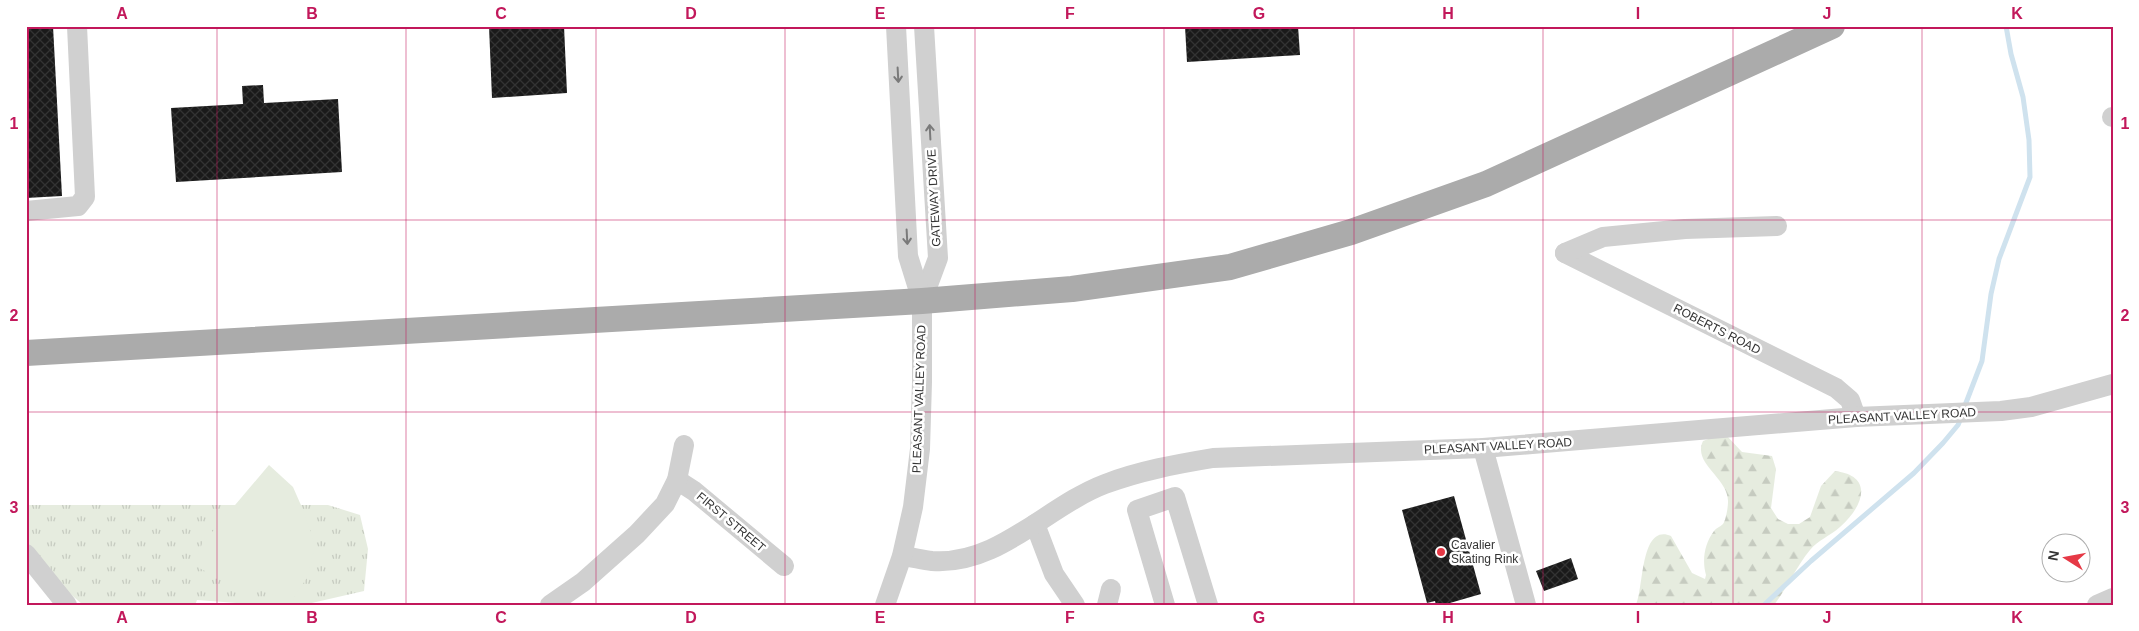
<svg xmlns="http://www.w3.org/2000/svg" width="2139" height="631" viewBox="0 0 2139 631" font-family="Arial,sans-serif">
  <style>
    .grass { fill: url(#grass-tufts) }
    .forest { fill: url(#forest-firs) }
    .green { fill: #e6ecdf }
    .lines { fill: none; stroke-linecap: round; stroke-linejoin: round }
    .stream { stroke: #cfe2ee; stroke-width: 5 }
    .building { fill: url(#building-cross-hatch) }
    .minor { stroke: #d0d0d0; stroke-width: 20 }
    .major { stroke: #ababab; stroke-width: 26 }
    .oneway { stroke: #7a7a7a }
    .grid { fill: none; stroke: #c2185b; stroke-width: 1; stroke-opacity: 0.55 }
    .poi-dot { fill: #e63946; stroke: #fff; stroke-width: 2 }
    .labels { text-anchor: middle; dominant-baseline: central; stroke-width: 5; stroke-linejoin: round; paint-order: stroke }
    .street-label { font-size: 12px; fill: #333; stroke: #fff }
    .poi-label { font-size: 12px; fill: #333; stroke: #fff; text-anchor: start }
    .neatline { fill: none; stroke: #c2185b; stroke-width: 2 }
    .grid-label { font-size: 16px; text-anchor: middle; font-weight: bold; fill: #c2185b }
  </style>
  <defs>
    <pattern id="grass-tufts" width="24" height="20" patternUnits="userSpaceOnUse" patternTransform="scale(1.25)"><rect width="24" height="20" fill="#e6ecdf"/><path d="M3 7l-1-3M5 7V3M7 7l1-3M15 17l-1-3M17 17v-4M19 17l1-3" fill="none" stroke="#c6cbc0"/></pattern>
    <pattern id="forest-firs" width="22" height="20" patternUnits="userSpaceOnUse" patternTransform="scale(1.25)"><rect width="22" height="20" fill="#e6ecdf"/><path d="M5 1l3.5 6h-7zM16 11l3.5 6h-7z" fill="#c6cbc0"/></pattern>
    <pattern id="building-cross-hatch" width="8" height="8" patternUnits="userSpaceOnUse" patternTransform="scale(1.25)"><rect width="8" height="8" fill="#1a1a1a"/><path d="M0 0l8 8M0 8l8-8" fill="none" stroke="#333"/></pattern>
  </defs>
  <rect width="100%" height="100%" fill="#fff"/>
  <polygon class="grass" points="26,505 328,505 360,515 368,549 364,591 303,605 264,605 197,600 195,605 83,605 59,584 26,541"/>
  <path class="forest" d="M1716,436h11l15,16 30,4 4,13 -5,39 7,11 10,5h11l11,-7 11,-31 14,-15c40,5 28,36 5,56 -10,9 -22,13 -30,23 -14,17 -23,38 -36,55h-138c8,-17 4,-82 35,-69l21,37 13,6 1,-4c-4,-14 -2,-31 8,-44 2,-3 6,-4 9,-7 3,-4 5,-17 5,-22 1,-24 -36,-38 -25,-61z"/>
  <polygon class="green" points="269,465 293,487 304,512 315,545 308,576 292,601 211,574 199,568 197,556 202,544"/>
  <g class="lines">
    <g class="stream">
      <polyline points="1964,408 1982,361 1991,294 1999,259 2030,177 2029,140 2023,97 2011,54 2006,26"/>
      <polyline points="1764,605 1811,561 1914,473 1943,443 1958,425 1961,418"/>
    </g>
  </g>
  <g class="building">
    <polygon points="26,26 53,26 62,196 26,198"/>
    <polygon points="489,26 564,26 567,93 492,98"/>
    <polygon points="1185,26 1298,26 1300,55 1187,62"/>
    <polygon points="263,85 264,103 338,99 342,172 176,182 171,108 243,104 242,86"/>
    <polygon points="1454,496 1481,594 1443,605 1436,605 1435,601 1427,603 1402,510"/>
    <polygon points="1571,558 1578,579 1544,591 1536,571"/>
  </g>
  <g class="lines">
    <g class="minor">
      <polyline points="2112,117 2113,117"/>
      <polyline points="26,211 78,206 85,197 77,26"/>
      <polyline points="1565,253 1836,388 1850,400 1856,417"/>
      <polyline points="1565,253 1603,237 1685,229 1777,226"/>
      <polyline points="922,301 938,258 924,26"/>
      <polyline points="1483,448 1526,605"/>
      <polyline points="677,480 694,491 784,566"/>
      <polyline points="1035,524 1054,574 1075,605"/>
      <polyline points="26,554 67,605"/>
      <path d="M902,556c10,1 20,4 30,5 66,5 115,-55 173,-77 34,-13 72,-20 108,-26l270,-10 373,-31 145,-6 30,-4 82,-23"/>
      <polyline points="550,605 583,582 637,534 665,504 677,480 684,445"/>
      <polyline points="885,605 902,556 913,507 920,449 922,382 922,301 908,256 896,26"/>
      <polyline points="1107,605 1111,589"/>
      <polyline points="1165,605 1137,510 1175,497 1208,605"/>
      <polyline points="2097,605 2113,598"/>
    </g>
    <polyline class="major" points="26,353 922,301 1072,289 1230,267 1351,232 1486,184 1832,26"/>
  </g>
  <defs><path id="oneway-shaft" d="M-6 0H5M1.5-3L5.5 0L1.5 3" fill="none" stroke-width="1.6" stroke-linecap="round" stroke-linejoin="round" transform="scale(1.25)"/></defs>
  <g class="oneway">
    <use href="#oneway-shaft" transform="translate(898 75) rotate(87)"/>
    <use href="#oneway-shaft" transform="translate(930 132) rotate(-93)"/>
    <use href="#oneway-shaft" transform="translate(907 237) rotate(87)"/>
  </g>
  <path class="grid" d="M217,26v579M406,26v579M596,26v579M785,26v579M975,26v579M1164,26v579M1354,26v579M1543,26v579M1733,26v579M1922,26v579M26,220h2087M26,412h2087"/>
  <circle class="poi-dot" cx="1441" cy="552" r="5"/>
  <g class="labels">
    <g class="street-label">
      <text transform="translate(934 198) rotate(-93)">GATEWAY DRIVE</text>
      <text transform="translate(1717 329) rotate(27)">ROBERTS ROAD</text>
      <text transform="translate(919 399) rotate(-88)">PLEASANT VALLEY ROAD</text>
      <text transform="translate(1902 416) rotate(-3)">PLEASANT VALLEY ROAD</text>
      <text transform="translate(1498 446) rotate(-3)">PLEASANT VALLEY ROAD</text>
      <text transform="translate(731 522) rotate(40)">FIRST STREET</text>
    </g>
    <g class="poi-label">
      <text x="1451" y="545">Cavalier<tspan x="1451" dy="14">Skating Rink</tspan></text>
    </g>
  </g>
  <rect width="2139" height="631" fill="none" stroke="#ffffff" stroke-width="55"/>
  <g transform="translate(2066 558) rotate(281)"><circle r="24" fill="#ffffff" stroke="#adadad"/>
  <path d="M0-4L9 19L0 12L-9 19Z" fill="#e63946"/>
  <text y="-8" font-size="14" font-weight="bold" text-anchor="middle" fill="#333333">N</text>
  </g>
  <rect x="28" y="28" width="2084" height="576" class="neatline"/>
  <g class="grid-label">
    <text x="122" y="19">A</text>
    <text x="312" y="19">B</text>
    <text x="501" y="19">C</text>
    <text x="691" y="19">D</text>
    <text x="880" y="19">E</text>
    <text x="1070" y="19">F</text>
    <text x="1259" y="19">G</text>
    <text x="1448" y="19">H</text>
    <text x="1638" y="19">I</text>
    <text x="1827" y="19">J</text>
    <text x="2017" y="19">K</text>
    <text x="14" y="129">1</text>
    <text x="2125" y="129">1</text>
    <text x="14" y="321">2</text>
    <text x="2125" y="321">2</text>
    <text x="14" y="513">3</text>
    <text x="2125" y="513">3</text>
    <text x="122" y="623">A</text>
    <text x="312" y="623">B</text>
    <text x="501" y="623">C</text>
    <text x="691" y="623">D</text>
    <text x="880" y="623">E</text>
    <text x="1070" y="623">F</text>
    <text x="1259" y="623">G</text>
    <text x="1448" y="623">H</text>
    <text x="1638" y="623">I</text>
    <text x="1827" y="623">J</text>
    <text x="2017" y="623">K</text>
  </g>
</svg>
